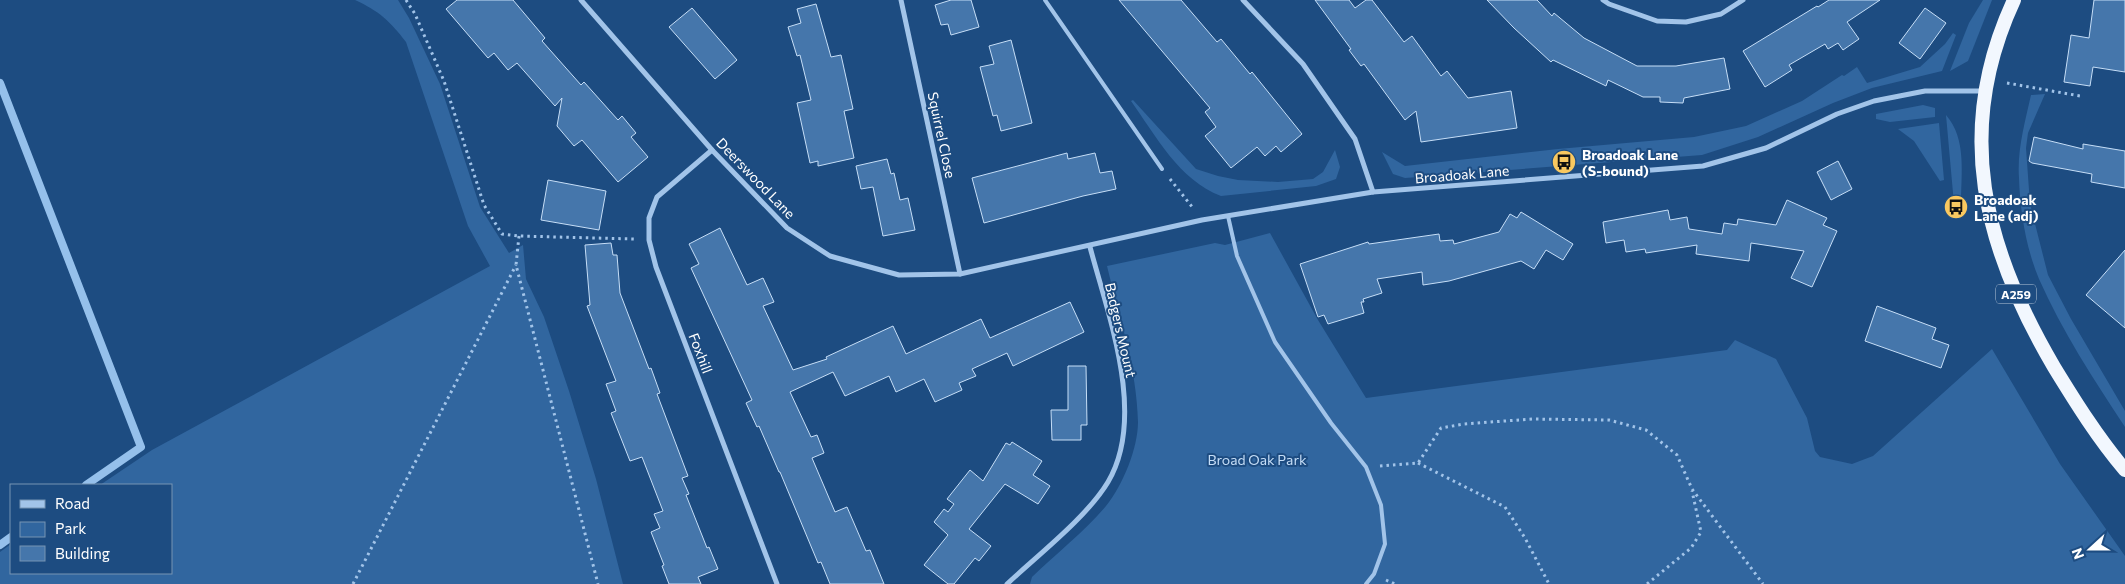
<svg xmlns="http://www.w3.org/2000/svg" width="2125" height="584" viewBox="0 0 2125 584" font-family="Commissioner,sans-serif">
  <style>
    .green { fill: #31669f }
    .lines { fill: none; stroke-linecap: round; stroke-linejoin: round }
    .stream { stroke: #95c0eb; stroke-width: 8 }
    .building { fill: #4576ab; stroke: #c6def7 }
    .path { stroke: #a2c4e9; stroke-width: 3; stroke-dasharray: 2.5 4; stroke-linecap: butt }
    .service { stroke: #a2c4e9; stroke-width: 4 }
    .minor { stroke: #a2c4e9; stroke-width: 5 }
    .trunk { stroke: #f2f7fe; stroke-width: 14 }
    .labels { text-anchor: middle; dominant-baseline: central; stroke-width: 4; stroke-linejoin: round; paint-order: stroke }
    .shield { fill: #1d4c81; stroke: #bbc9d9; stroke-width: 1 }
    .shield-label { font-size: 12px; font-weight: bold; fill: #fff }
    .street-label { font-size: 14px; fill: #fff; stroke: #1d4c81 }
    .poi-label { font-size: 14px; font-weight: bold; fill: #fff; stroke: #1d4c81; text-anchor: start }
    .park-label { font-size: 14px; fill: #c6def7; stroke: #1d4c81 }
  </style>
  <rect width="100%" height="100%" fill="#1d4c81"/>
  <g class="green">
    <path d="M355,0h43l11,18 31,66 40,123 29,46 14,-8 3,34 18,38 25,74 27,88 27,105h-623v-32l11,-8v29h160v-88h-71l52,-35 338,-184 -22,-40 -62,-184c-16,-21 -27,-31 -51,-42z"/>
    <polygon points="1983,0 1992,0 1968,61 1950,71 1969,23"/>
    <polygon points="1953,33 1956,35 1942,71 1872,88 1833,103 1758,137 1702,155 1405,178 1393,174 1382,152 1405,166 1558,149 1694,137 1746,126 1802,101 1842,75 1844,76 1857,67 1867,83 1920,67 1945,44"/>
    <path d="M2045,94l-17,39 -2,15 4,56 18,71 23,44 54,92v16c-31,-47 -63,-96 -86,-148 -13,-31 -19,-68 -20,-101 -2,-28 6,-56 12,-83z"/>
    <path d="M1133,100l63,69 22,7 20,4 40,2 35,-3 10,-7 12,-22 5,17 -4,12 -20,7 -95,10c-42,-16 -65,-60 -90,-95z"/>
    <polygon points="1923,105 1935,108 1935,117 1890,122 1876,119 1876,114"/>
    <path d="M1946,115c21,24 15,59 15,90l-7,-1z"/>
    <polygon points="1939,123 1944,180 1940,181 1914,141 1898,129"/>
    <path d="M1270,233l48,87 48,78 361,-48 8,-10 41,19 31,59 8,33 5,6 32,7 21,-8 119,-107 68,115 65,92v28h-1095l2,-7c24,-23 54,-47 74,-71 17,-21 32,-58 32,-84 -1,-53 -19,-106 -31,-156l108,-23 10,2z"/>
  </g>
  <g class="lines">
    <g class="stream">
      <polyline points="0,83 141,447 86,485"/>
      <polyline points="0,545 11,537"/>
    </g>
  </g>
  <g class="building">
    <polygon points="457,0 513,0 545,38 542,41 581,85 584,82 618,120 622,116 636,133 631,137 648,157 618,182 582,140 574,146 557,126 562,98 555,106 517,63 508,70 494,53 488,58 446,9"/>
    <polygon points="951,0 971,0 979,27 951,35 948,24 941,25 935,5"/>
    <polygon points="1119,0 1181,0 1217,42 1221,39 1250,74 1252,72 1302,134 1281,152 1276,146 1265,156 1257,147 1231,168 1205,136 1216,127 1205,112 1210,108"/>
    <polygon points="1315,0 1349,0 1355,8 1366,0 1372,0 1404,42 1412,36 1441,76 1447,71 1468,98 1511,91 1517,128 1421,142 1416,111 1405,120 1364,64 1361,66 1349,50 1351,49"/>
    <polygon points="1487,0 1537,0 1552,16 1554,13 1584,38 1637,66 1676,66 1724,58 1730,89 1684,98 1683,103 1660,102 1660,97 1643,97 1608,80 1606,86 1553,60 1551,62 1514,28"/>
    <polygon points="1829,0 1880,0 1847,22 1859,39 1843,50 1838,43 1828,49 1825,44 1789,65 1792,70 1765,87 1743,51 1817,6 1818,7"/>
    <polygon points="2094,0 2125,0 2125,72 2093,67 2090,86 2064,82 2071,35 2089,38"/>
    <polygon points="816,4 831,57 841,55 853,109 844,111 854,158 818,166 818,161 810,163 797,103 811,100 800,55 797,56 788,27 801,23 797,9"/>
    <polygon points="692,8 737,60 715,79 669,27"/>
    <polygon points="1925,8 1946,23 1920,59 1899,43"/>
    <polygon points="1011,40 1032,123 1001,131 997,115 993,116 980,67 994,64 989,46"/>
    <polygon points="2034,137 2083,149 2083,144 2125,151 2125,188 2091,182 2092,174 2032,163 2029,161"/>
    <polygon points="1067,153 1068,159 1095,153 1100,173 1112,171 1116,189 1083,196 984,223 972,178"/>
    <polygon points="887,159 891,174 894,173 900,200 908,198 915,230 883,236 873,187 861,189 856,166"/>
    <polygon points="1838,161 1852,189 1831,200 1817,172"/>
    <polygon points="548,180 606,191 599,230 541,220"/>
    <polygon points="1787,200 1827,218 1823,225 1837,231 1812,287 1791,278 1804,251 1751,243 1749,261 1696,254 1697,245 1646,253 1645,249 1626,252 1624,240 1606,243 1603,222 1668,210 1670,220 1687,217 1689,229 1722,234 1724,223 1737,225 1738,219 1776,225"/>
    <polygon points="1521,212 1573,244 1563,260 1546,250 1534,269 1521,261 1449,281 1423,285 1422,272 1377,279 1382,293 1363,299 1364,302 1361,302 1364,313 1328,324 1324,315 1318,317 1300,264 1368,242 1369,244 1439,234 1440,241 1453,240 1454,244 1499,232 1510,214 1517,218"/>
    <polygon points="720,228 747,285 763,278 774,302 763,306 793,370 827,359 826,357 893,326 906,354 981,319 990,338 1070,302 1084,332 1013,366 1007,353 972,369 976,376 959,383 962,390 935,402 924,379 896,392 889,376 845,396 833,372 790,392 811,437 817,435 824,453 812,458 835,512 847,507 866,551 870,550 884,584 830,584 821,562 818,563 780,472 779,472 759,426 757,427 746,403 752,400 691,268 699,264 689,244"/>
    <polygon points="611,243 613,255 617,255 620,293 649,369 651,368 660,393 657,394 688,476 682,478 689,494 686,495 707,548 709,547 718,569 698,577 701,584 669,584 662,566 664,565 651,532 660,528 654,514 663,511 642,457 630,461 611,413 616,411 606,384 616,381 587,306 590,305 585,245"/>
    <polygon points="2125,250 2125,328 2086,295"/>
    <polygon points="1877,306 1936,328 1932,339 1949,345 1941,368 1865,341"/>
    <polygon points="1068,366 1086,366 1087,425 1081,425 1081,440 1052,440 1051,410 1068,410"/>
    <polygon points="1012,442 1042,461 1033,475 1050,486 1038,504 1005,484 969,529 991,546 979,561 975,558 954,584 948,584 924,565 948,535 934,522 944,509 948,512 954,504 947,499 970,470 983,481 1006,443 1010,445"/>
  </g>
  <g class="lines">
    <g class="path">
      <polyline points="406,0 415,14 444,81 484,205 502,234 519,236 634,239"/>
      <polyline points="2007,83 2080,96"/>
      <polyline points="1170,179 1193,208"/>
      <polyline points="519,236 516,265 598,584"/>
      <polyline points="1418,463 1505,507 1525,538 1549,584"/>
      <polyline points="1380,466 1418,463 1441,428 1464,424 1532,419 1609,420 1646,430 1677,455 1692,489 1763,584"/>
      <polyline points="1386,580 1395,584"/>
      <polyline points="353,584 516,265"/>
      <polyline points="1647,584 1691,548 1701,532 1692,491"/>
    </g>
    <g class="service">
      <polyline points="1045,0 1162,169"/>
      <polyline points="1228,216 1237,256 1275,342 1331,423 1366,467 1381,505 1385,544 1374,574 1366,584"/>
    </g>
    <g class="minor">
      <polyline points="581,0 712,150 787,228 830,256 899,275 960,274 1202,220 1373,192 1703,166 1766,148 1837,114 1874,101 1925,91 1983,91"/>
      <polyline points="901,0 960,274"/>
      <polyline points="1243,0 1303,64 1355,139 1373,192"/>
      <polyline points="1603,0 1609,4 1657,21 1686,22 1721,14 1743,0"/>
      <polyline points="712,150 657,197 649,218 649,240 656,267 777,584"/>
      <path d="M1007,584c31,-29 80,-67 101,-102 39,-66 0,-167 -18,-235"/>
    </g>
    <path class="trunk" d="M2014,0c-61,131 -30,248 40,367 22,36 44,71 71,103"/>
  </g>
  <defs>
    <g id="bus-disc" transform="scale(1.25)"><circle r="9.5" fill="#f9c860" stroke="#1d4c81"/><path d="M-5-6H5V4H4V6H2V4H-2V6H-4V4H-5ZM-3.5-4V0h7V-4ZM-3.5 1.2v1.5H-2V1.2ZM2 1.2v1.5H3.5V1.2Z" fill="#111"/></g>
  </defs>
  <g fill-rule="evenodd">
    <use href="#bus-disc" x="1564" y="162"/>
    <use href="#bus-disc" x="1956" y="207"/>
  </g>
  <g class="labels">
    <rect class="shield" x="1996" y="284.5" width="40" height="19" rx="4"/>
    <g class="shield-label">
      <text x="2016" y="294">A259</text>
    </g>
    <g class="street-label">
      <text transform="translate(942 135) rotate(78)">Squirrel Close</text>
      <text transform="translate(1462 174) rotate(-5)">Broadoak Lane</text>
      <text transform="translate(756 178) rotate(46)">Deerswood Lane</text>
      <text transform="translate(1121 330) rotate(77)">Badgers Mount</text>
      <text transform="translate(701 353) rotate(69)">Foxhill</text>
    </g>
    <g class="poi-label">
      <text x="1582" y="154">Broadoak Lane<tspan x="1582" dy="16">(S-bound)</tspan></text>
      <text x="1974" y="199">Broadoak<tspan x="1974" dy="16">Lane (adj)</tspan></text>
    </g>
    <g class="park-label">
      <text x="1257" y="459">Broad Oak Park</text>
    </g>
  </g>
  <rect x="10" y="484" width="162" height="90" fill="#1d4c81" stroke="#7794b3"/>
  <rect x="20" y="500" width="25" height="8" fill="#a2c4e9" stroke="#7794b3"/>
  <text x="55" y="509" font-size="15" fill="#ffffff">Road</text>
  <rect x="20" y="522" width="25" height="15" fill="#31669f" stroke="#7794b3"/>
  <text x="55" y="534" font-size="15" fill="#ffffff">Park</text>
  <rect x="20" y="546" width="25" height="15" fill="#4576ab" stroke="#7794b3"/>
  <text x="55" y="559" font-size="15" fill="#ffffff">Building</text>
  <g transform="translate(2090 549) rotate(249)" stroke="#1d4c81" stroke-width="4" paint-order="stroke">
  <path d="M0-4L9 19L0 12L-9 19Z" fill="#ffffff"/>
  <text y="-8" font-size="14" font-weight="bold" text-anchor="middle" fill="#ffffff">N</text>
  </g>
</svg>
